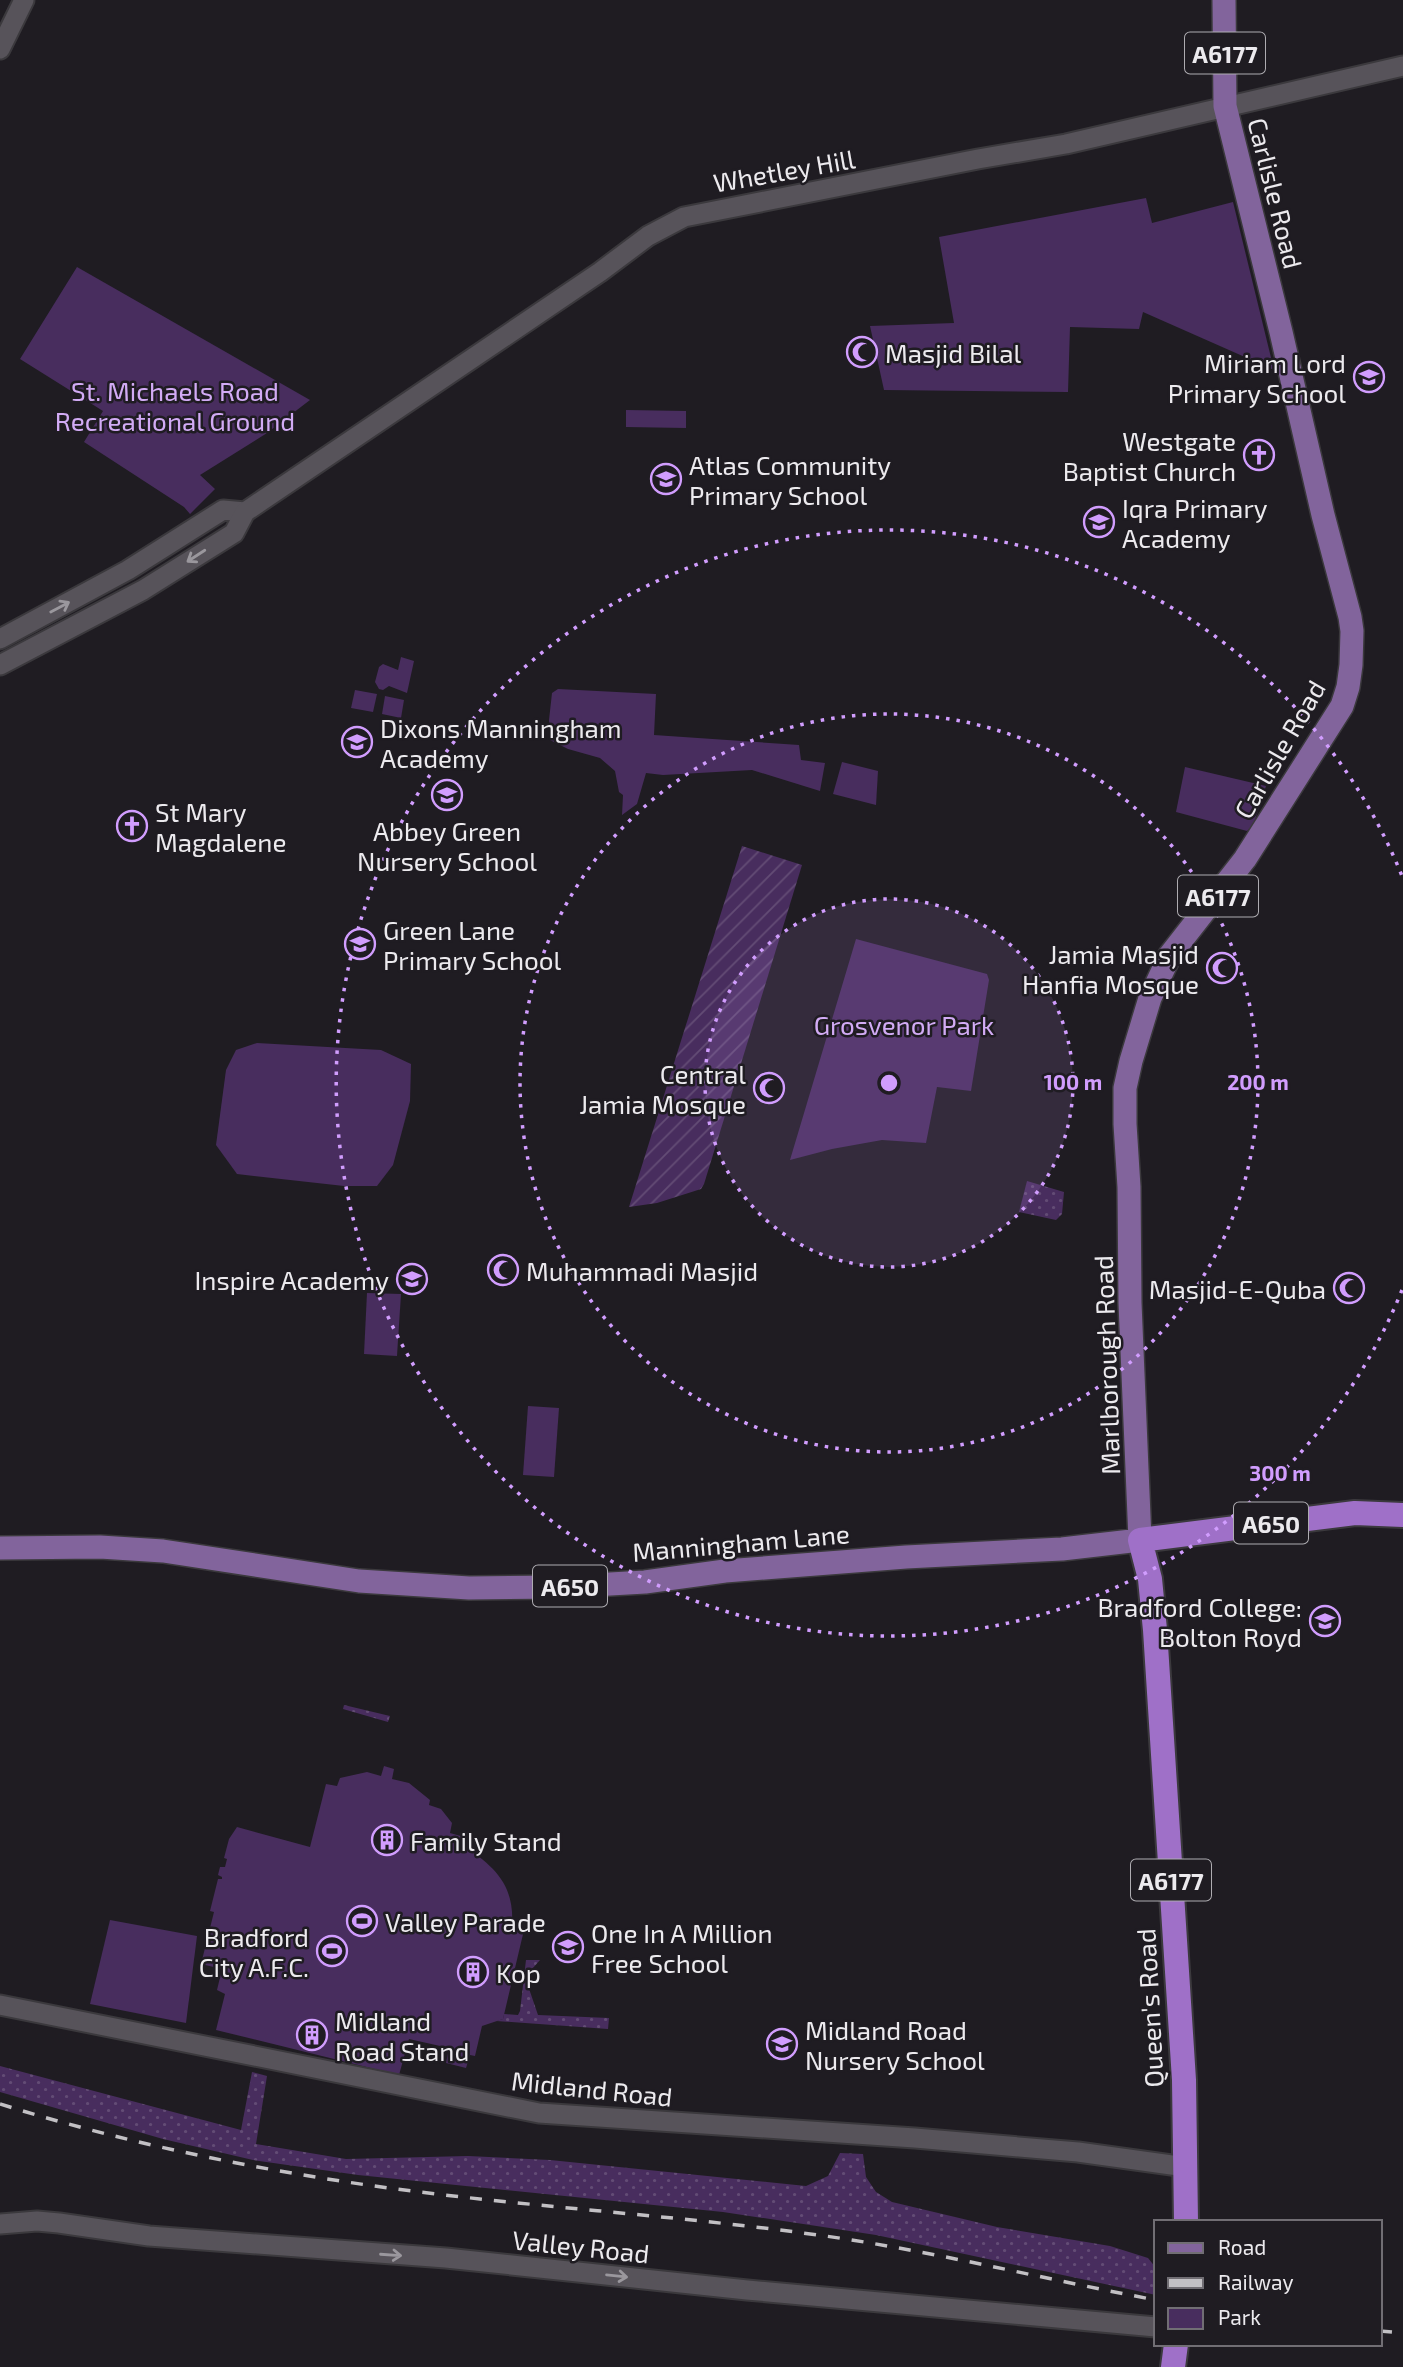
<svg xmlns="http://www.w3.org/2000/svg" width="1403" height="2367" viewBox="0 0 1403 2367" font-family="'Exo 2',sans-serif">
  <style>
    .grass { fill: url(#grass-dots) }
    .park { fill: #482d5e }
    .garden { fill: url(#garden-furrows) }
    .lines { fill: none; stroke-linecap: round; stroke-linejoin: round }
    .secondary-casing { stroke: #3b393d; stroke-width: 23 }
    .primary-casing { stroke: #3b393d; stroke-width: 26 }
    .highway-casing { stroke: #3b393d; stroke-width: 28 }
    .secondary { stroke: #57535a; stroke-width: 19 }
    .primary { stroke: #82649c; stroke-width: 23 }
    .highway { stroke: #9f70c8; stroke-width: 24 }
    .rail { stroke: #c2c0c4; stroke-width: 3.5; stroke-dasharray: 12 12; stroke-linecap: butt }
    .oneway { stroke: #9a979d }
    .ring { fill: none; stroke: #d19dfe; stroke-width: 3.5; stroke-dasharray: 3.5 7 }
    .labels { text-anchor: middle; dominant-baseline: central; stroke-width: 5; stroke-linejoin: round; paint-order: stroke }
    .shield { fill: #1f1c22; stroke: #aeacb1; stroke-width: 2 }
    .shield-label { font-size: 24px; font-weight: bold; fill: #eceaee }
    .street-label { font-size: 26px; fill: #eceaee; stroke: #1f1c22 }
    .poi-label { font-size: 26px; fill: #eceaee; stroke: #1f1c22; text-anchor: start }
    .park-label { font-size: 26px; fill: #d2abf5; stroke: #1f1c22 }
    .centre { fill: #d19dfe; stroke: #1f1c22; stroke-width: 3.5 }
    .ring-label { font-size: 21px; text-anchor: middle; font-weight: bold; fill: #d19dfe; stroke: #1f1c22; stroke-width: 5; stroke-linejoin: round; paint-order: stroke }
  </style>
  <defs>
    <pattern id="grass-dots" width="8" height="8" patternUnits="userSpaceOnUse" patternTransform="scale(1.75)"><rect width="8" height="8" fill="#482d5e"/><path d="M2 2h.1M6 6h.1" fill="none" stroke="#634c75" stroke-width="1.8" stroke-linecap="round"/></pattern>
    <pattern id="garden-furrows" width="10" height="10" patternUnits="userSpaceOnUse" patternTransform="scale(1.75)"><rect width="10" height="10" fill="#482d5e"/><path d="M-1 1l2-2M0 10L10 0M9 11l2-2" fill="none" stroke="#634c75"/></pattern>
  </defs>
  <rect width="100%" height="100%" fill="#1f1c22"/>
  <g class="grass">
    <polygon points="1027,1181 1064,1192 1062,1214 1056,1220 1019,1212"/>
    <polygon points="344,1705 390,1716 388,1722 343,1709"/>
    <polygon points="526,1960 540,1960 525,1977 538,2015 609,2018 608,2029 496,2021 503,2019 504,2014 518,2015 520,2011"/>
    <polygon points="0,2066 241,2130 252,2072 267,2076 256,2144 346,2159 468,2156 550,2160 806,2186 828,2176 840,2153 863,2154 866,2177 876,2192 892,2202 997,2227 1110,2246 1148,2258 1156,2268 1156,2295 876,2235 723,2212 358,2175 253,2160 163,2139 0,2092"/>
  </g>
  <g class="park">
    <polygon points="1146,198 1152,223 1233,202 1274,370 1143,312 1139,329 1070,327 1068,392 884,390 870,326 954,323 939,237"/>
    <polygon points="77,267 310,400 267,433 200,475 215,489 190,514 184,507 84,442 103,411 20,359"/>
    <polygon points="626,410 686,411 686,428 626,427"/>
    <polygon points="401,657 414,661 407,693 389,686 383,690 379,689 375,682 379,667 383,664 398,670"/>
    <polygon points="558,689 656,694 654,735 799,745 801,760 825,763 820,791 752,770 663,775 646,773 637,804 622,815 623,795 619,792 615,771 600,758 568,749 550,740 549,720 552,693"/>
    <polygon points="355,690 377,694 373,712 351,708"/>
    <polygon points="385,696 404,700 401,718 382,714"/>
    <polygon points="842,762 878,771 876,805 833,794"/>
    <polygon points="1185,767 1266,786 1253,826 1247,831 1176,812"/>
    <polygon points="856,939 987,974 989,980 971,1091 937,1087 926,1143 882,1140 832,1149 790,1160"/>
    <polygon points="257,1043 381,1050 411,1064 410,1101 393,1165 377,1186 344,1186 237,1174 216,1145 226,1070 236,1050"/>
    <polygon points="367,1293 401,1294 397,1356 364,1354"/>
    <polygon points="528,1406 559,1408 554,1477 523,1475"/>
    <path d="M384,1766l10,3 -2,10 17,4 21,17 -1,5 12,4 11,14 -2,10 14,4 -2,7c32,23 53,39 50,83l12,3 -21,89 -21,7 -7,30 -5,-1 -4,13 -20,-5 3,-15 -40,-9 -10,36 -183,-45 9,-36 -8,-4 5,-21 -21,-5 13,-52 -4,-1 8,-32h4v-2l-4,-2 2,-8h5l2,-8 -3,-1 5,-19 8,-12 73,20 16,-63 11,2 3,-8 27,-6 14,4z"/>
    <polygon points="110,1920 197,1936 186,2023 90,2004"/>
  </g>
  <polygon class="garden" points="742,846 802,865 704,1184 701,1189 657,1203 629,1207"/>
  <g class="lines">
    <g class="secondary-casing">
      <g id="secondary">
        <polyline points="0,49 24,0"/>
        <polyline points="0,639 128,570 223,510 245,512"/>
        <polyline points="0,665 143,590 234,533 245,512 600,272 648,236 684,217 978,159 1066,144 1403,66"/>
        <polyline points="0,2005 539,2113 915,2138 1078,2152 1186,2167"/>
        <polyline points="0,2224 37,2221 59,2223 149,2236 446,2258 747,2290 1156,2327"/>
      </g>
    </g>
    <g class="primary-casing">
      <polyline id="primary" points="0,1548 100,1547 163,1551 359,1581 469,1588 558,1587 645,1582 725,1571 906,1557 1062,1549 1140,1540 1130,1303 1129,1187 1125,1124 1125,1088 1131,1061 1150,998 1170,955 1245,859 1342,706 1348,687 1351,665 1352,631 1350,617 1323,515 1281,332 1225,106 1224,0"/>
    </g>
    <g class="highway-casing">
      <g id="highway">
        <polyline points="1186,2222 1184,2080 1155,1630 1150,1579 1140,1540 1355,1513 1403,1515"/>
        <polyline points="1173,2367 1176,2344"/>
      </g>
    </g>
    <use href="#secondary" class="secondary"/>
    <use href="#primary" class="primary"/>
    <use href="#highway" class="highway"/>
    <g class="rail">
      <path d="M0,2104c122,38 248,64 374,82 143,20 286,28 429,47 118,15 235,45 353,67"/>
      <polyline points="1380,2331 1403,2333"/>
    </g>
  </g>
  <defs><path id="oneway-shaft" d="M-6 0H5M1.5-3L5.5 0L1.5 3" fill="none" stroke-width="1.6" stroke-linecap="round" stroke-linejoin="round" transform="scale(1.75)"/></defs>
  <g class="oneway">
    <use href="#oneway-shaft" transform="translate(196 556) rotate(147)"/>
    <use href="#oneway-shaft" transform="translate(60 607) rotate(-28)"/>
    <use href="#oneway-shaft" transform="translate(391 2255) rotate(4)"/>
    <use href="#oneway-shaft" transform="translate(617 2276) rotate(6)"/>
  </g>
  <circle cx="889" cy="1083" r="184" fill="#d19dfe" fill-opacity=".12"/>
  <g class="ring">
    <circle cx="889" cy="1083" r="184"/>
    <circle cx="889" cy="1083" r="369"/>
    <path d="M1402 1290A553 553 0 1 1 1402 876"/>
  </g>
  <defs>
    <g id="mosque-ring" transform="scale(1.575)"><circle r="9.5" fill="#1f1c22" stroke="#d19dfe" stroke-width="1.5"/><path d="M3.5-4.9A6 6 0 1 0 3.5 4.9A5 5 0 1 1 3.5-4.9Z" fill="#d19dfe"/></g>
    <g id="school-ring" transform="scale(1.575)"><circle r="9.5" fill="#1f1c22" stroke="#d19dfe" stroke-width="1.5"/><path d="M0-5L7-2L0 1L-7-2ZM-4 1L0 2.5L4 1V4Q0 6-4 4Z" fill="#d19dfe"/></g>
    <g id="church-ring" transform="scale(1.575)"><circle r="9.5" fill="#1f1c22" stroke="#d19dfe" stroke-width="1.5"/><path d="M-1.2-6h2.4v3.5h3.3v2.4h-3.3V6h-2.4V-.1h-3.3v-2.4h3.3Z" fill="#d19dfe"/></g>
    <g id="university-ring" transform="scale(1.575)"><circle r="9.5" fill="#1f1c22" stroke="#d19dfe" stroke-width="1.5"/><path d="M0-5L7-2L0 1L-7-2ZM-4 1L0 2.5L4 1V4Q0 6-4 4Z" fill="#d19dfe"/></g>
    <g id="building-ring" transform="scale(1.575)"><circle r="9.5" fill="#1f1c22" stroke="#d19dfe" stroke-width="1.5"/><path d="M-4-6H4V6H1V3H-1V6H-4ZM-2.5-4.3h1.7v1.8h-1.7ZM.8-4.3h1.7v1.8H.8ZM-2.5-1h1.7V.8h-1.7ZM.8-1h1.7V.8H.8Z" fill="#d19dfe"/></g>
    <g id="stadium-ring" transform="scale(1.575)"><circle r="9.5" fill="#1f1c22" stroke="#d19dfe" stroke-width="1.5"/><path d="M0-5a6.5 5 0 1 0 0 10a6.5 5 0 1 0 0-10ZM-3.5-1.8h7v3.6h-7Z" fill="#d19dfe"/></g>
  </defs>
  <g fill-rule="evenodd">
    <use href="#mosque-ring" x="862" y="352"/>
    <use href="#school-ring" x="1369" y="377"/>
    <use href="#church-ring" x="1259" y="455"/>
    <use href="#school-ring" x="666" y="479"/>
    <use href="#school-ring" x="1099" y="522"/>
    <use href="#school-ring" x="357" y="742"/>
    <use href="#school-ring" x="447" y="795"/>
    <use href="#church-ring" x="132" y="826"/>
    <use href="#school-ring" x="360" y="944"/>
    <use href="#mosque-ring" x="1222" y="968"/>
    <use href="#mosque-ring" x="769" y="1088"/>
    <use href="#mosque-ring" x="503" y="1270"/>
    <use href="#school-ring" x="412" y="1279"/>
    <use href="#mosque-ring" x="1349" y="1288"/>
    <use href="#university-ring" x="1325" y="1621"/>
    <use href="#building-ring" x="387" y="1840"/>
    <use href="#stadium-ring" x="362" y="1921"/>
    <use href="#school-ring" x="568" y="1947"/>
    <use href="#stadium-ring" x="332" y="1951"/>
    <use href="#building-ring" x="473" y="1972"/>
    <use href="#building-ring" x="312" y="2035"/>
    <use href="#school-ring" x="782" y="2044"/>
  </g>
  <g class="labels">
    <g class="shield">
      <rect x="1185" y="32.5" width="80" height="41" rx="5"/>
      <rect x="1178" y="875.5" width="80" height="41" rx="5"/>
      <rect x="1234" y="1502.5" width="74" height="41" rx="5"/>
      <rect x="533" y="1565.5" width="74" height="41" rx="5"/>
      <rect x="1131" y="1859.5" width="80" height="41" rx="5"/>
    </g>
    <g class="shield-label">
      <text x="1225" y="53">A6177</text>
      <text x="1218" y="896">A6177</text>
      <text x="1271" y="1523">A650</text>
      <text x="570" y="1586">A650</text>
      <text x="1171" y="1880">A6177</text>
    </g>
    <g class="street-label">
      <text transform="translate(784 170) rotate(-10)">Whetley Hill</text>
      <text transform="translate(1276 193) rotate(76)">Carlisle Road</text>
      <text transform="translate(1279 749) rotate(-60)">Carlisle Road</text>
      <text transform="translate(1106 1365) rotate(-92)">Marlborough Road</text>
      <text transform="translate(741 1542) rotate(-5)">Manningham Lane</text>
      <text transform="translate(1149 2008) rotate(-93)">Queen's Road</text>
      <text transform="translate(592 2088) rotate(6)">Midland Road</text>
      <text transform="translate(581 2246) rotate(6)">Valley Road</text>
    </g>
    <g class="poi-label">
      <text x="885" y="352">Masjid Bilal</text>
      <text x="1346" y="362" text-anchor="end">Miriam Lord<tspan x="1346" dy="30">Primary School</tspan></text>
      <text x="1236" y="440" text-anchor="end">Westgate<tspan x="1236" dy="30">Baptist Church</tspan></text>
      <text x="689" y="464">Atlas Community<tspan x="689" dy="30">Primary School</tspan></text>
      <text x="1122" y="507">Iqra Primary<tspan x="1122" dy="30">Academy</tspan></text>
      <text x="380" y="727">Dixons Manningham<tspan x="380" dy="30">Academy</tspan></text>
      <text x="155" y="811">St Mary<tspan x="155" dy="30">Magdalene</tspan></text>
      <text x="447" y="830" text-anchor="middle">Abbey Green<tspan x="447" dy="30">Nursery School</tspan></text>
      <text x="383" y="929">Green Lane<tspan x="383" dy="30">Primary School</tspan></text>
      <text x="1199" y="953" text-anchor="end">Jamia Masjid<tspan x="1199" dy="30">Hanfia Mosque</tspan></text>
      <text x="746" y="1073" text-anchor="end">Central<tspan x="746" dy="30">Jamia Mosque</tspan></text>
      <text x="526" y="1270">Muhammadi Masjid</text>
      <text x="389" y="1279" text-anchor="end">Inspire Academy</text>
      <text x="1326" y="1288" text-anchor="end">Masjid-E-Quba</text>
      <text x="1302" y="1606" text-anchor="end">Bradford College:<tspan x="1302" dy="30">Bolton Royd</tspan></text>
      <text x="410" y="1840">Family Stand</text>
      <text x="385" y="1921">Valley Parade</text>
      <text x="591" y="1932">One In A Million<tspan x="591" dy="30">Free School</tspan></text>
      <text x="309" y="1936" text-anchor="end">Bradford<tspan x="309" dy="30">City A.F.C.</tspan></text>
      <text x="496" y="1972">Kop</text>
      <text x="335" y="2020">Midland<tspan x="335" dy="30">Road Stand</tspan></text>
      <text x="805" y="2029">Midland Road<tspan x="805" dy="30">Nursery School</tspan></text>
    </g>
    <g class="park-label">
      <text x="175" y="390">St. Michaels Road<tspan x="175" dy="30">Recreational Ground</tspan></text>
      <text x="904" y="1024">Grosvenor Park</text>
    </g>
  </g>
  <circle cx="889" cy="1083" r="10" class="centre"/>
  <g class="ring-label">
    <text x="1073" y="1090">100 m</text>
    <text x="1258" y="1090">200 m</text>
    <text x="1280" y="1481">300 m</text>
  </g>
  <rect x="1154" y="2220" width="228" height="126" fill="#1f1c22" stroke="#716e74" stroke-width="2"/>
  <rect x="1168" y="2243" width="35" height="10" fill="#82649c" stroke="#716e74" stroke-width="2"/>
  <text x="1218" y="2255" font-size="21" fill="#eceaee">Road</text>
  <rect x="1168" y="2278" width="35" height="10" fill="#c2c0c4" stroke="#716e74" stroke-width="2"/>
  <text x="1218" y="2290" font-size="21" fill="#eceaee">Railway</text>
  <rect x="1168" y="2308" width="35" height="21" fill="#482d5e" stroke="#716e74" stroke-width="2"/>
  <text x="1218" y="2325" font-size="21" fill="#eceaee">Park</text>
</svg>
